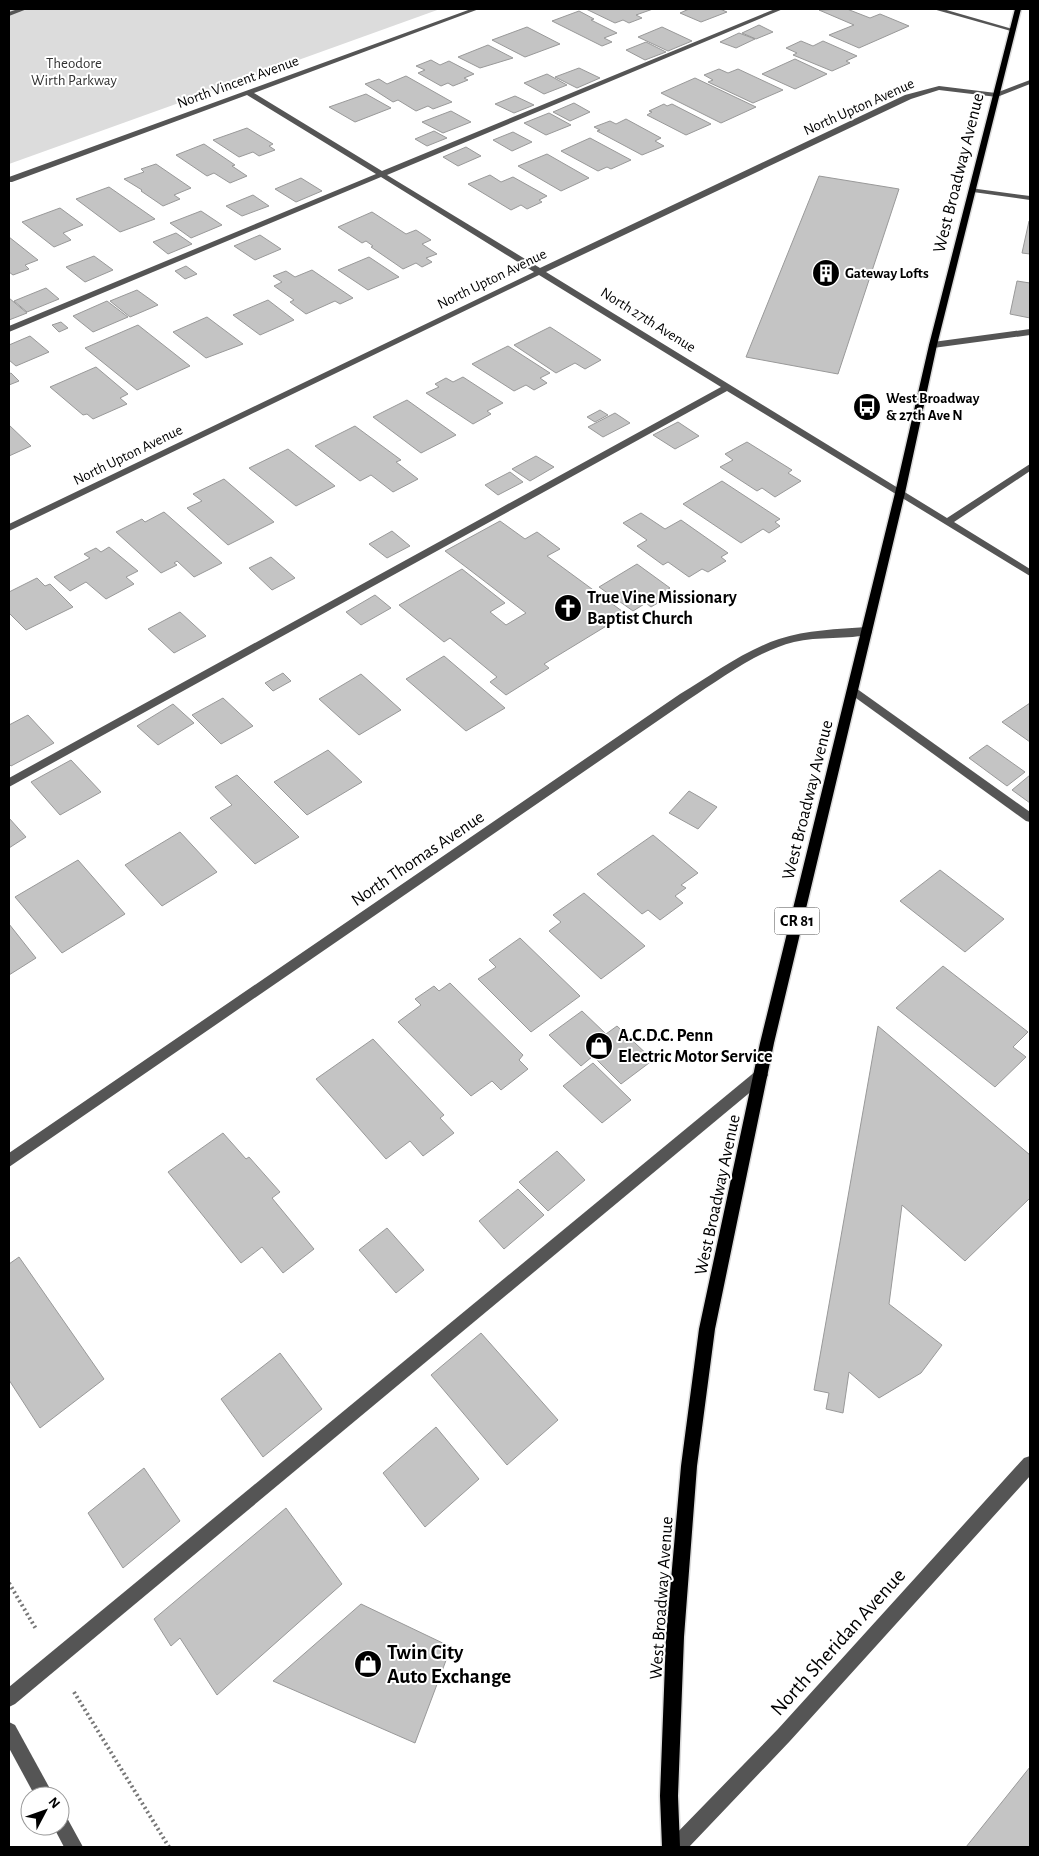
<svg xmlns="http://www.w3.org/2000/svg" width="1039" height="1856" viewBox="0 0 1039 1856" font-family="'Alegreya Sans',sans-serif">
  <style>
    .green { fill: #dcdcdc }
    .building { fill: #c4c4c4; stroke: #999 }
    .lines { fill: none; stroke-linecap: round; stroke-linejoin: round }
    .major-casing { stroke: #dbdbdb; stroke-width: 3 }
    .path { stroke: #777; stroke-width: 4; stroke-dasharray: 2 3; stroke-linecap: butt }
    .minor { fill: #555; fill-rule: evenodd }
    .major { fill: #000; fill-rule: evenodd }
    .labels { text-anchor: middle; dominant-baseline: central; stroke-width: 4; stroke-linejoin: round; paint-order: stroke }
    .far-park-label { font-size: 15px; fill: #333; stroke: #fff }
    .far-street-label { font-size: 15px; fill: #000; stroke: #fff }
    .far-poi-label { font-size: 15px; font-weight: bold; fill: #000; stroke: #fff; text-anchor: start }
    .shield { fill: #fff; stroke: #4c4c4c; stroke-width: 1 }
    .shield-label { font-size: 16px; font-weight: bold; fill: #000 }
    .street-label { font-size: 18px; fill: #000; stroke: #fff }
    .poi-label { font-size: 18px; font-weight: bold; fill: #000; stroke: #fff; text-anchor: start }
    .near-street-label { font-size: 21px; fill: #000; stroke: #fff }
    .near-poi-label { font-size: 21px; font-weight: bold; fill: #000; stroke: #fff; text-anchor: start }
  </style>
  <rect width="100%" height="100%" fill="#fff"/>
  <polygon class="green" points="9,9 440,9 9,164"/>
  <g class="building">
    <polygon points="586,9 653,9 636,15 642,18 629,23 623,20 615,23"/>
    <polygon points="689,9 720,9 727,12 701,22 680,13"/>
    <polygon points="847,9 870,18 880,14 909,26 859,48 829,35 854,25 819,10"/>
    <polygon points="579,11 594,19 591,20 617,33 604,38 612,42 602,46 552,21"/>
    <polygon points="759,25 773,32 756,39 742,33"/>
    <polygon points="527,27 560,44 525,57 492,40"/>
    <polygon points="662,27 692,41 668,51 638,37"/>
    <polygon points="739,33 755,39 736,48 720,42"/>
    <polygon points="801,41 813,46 823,41 857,56 846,61 850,63 832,71 793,55 797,53 786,48"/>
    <polygon points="646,42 666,52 645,60 626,50"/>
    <polygon points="488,45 513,58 480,68 458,57"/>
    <polygon points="795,59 827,74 795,89 762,74"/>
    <polygon points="431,60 440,65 449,61 474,74 464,78 468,80 453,86 448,83 441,86 418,73 425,70 416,66"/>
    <polygon points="579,68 600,78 577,88 555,77"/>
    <polygon points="719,69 728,73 738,69 783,90 753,103 708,82 713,80 704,75"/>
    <polygon points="547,74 567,85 544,94 524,83"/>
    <polygon points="406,76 452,102 433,109 428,106 416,111 398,100 393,102 365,84 379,79 387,84"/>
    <polygon points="695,78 756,107 721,123 661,93"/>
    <polygon points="366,94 391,108 355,122 329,107"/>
    <polygon points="515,96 534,105 514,113 495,104"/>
    <polygon points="574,103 590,112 570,121 553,112"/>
    <polygon points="664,104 667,106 672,104 711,124 686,135 647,115 652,112 649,111"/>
    <polygon points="451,111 471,122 443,133 422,122"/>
    <polygon points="549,113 571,125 546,135 524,123"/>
    <polygon points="626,119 661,138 655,141 664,146 642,155 597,131 600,130 594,127 610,121 616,124"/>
    <polygon points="247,128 273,144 269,146 275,150 259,156 253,152 239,157 213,140"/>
    <polygon points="434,131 447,138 427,146 415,139"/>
    <polygon points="513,132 532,142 512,151 493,140"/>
    <polygon points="590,138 631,160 611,169 607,167 598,171 561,151"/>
    <polygon points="204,144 235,165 232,166 247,176 230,183 214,173 207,176 176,155"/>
    <polygon points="466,147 481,156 458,166 443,157"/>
    <polygon points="547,154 589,178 561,191 518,166"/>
    <polygon points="156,164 191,188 174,195 180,199 163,206 141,191 142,190 124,179 144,172 141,169"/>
    <polygon points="490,175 501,182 513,177 547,196 539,200 542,202 527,209 521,205 511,210 468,184"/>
    <polygon points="819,176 899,189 838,374 746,357"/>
    <polygon points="301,178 322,191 296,202 275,189"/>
    <polygon points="109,187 155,219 120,232 76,199"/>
    <polygon points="253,195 269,206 242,216 226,206"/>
    <polygon points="60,208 83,225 63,233 71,240 54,247 22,222"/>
    <polygon points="201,211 222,225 191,238 170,223"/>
    <polygon points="372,212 406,234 416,230 431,240 422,244 437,254 426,258 432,262 422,267 416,263 403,269 371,247 373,246 366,241 362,243 338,227"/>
    <polygon points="1029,221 1030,221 1030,254 1022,253"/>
    <polygon points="176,233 192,244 168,254 153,242"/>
    <polygon points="260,235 281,249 255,260 234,246"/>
    <polygon points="9,237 38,260 25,265 29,269 13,275 9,272"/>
    <polygon points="94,256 113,270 85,282 66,267"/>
    <polygon points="369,257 399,277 368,290 338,270"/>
    <polygon points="186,266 197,274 185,279 175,271"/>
    <polygon points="312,270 353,298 340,304 335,301 306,314 290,302 294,300 274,286 282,282 273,276 286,271 295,277"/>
    <polygon points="1017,281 1030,283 1030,318 1010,314"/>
    <polygon points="46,288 59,299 27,312 14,301"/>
    <polygon points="137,290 158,305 130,317 110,301"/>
    <polygon points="9,298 27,313 9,320"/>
    <polygon points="268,300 294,320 260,335 233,315"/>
    <polygon points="107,301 128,317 93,332 73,316"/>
    <polygon points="207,317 243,344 206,358 173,332"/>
    <polygon points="61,322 68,328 59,332 52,325"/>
    <polygon points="138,325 190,366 137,390 85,348"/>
    <polygon points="550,327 601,360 585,369 575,363 556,373 514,345"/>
    <polygon points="30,336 49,352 16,366 9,360 9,345"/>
    <polygon points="508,346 550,373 540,378 547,383 534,390 526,385 514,391 472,364"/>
    <polygon points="96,367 128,394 120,398 127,404 93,419 87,414 83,415 50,387"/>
    <polygon points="11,373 19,381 9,385 9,374"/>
    <polygon points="463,377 503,403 487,411 491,414 473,424 426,393 439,387 435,384 446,378 453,382"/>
    <polygon points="407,400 456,435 421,453 373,417"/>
    <polygon points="600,410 608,415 595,422 587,417"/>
    <polygon points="615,413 630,423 603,437 588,427"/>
    <polygon points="678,422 699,436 675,449 653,435"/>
    <polygon points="9,425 31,446 9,456"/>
    <polygon points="355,426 401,460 396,462 418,479 393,492 371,475 360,481 315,446"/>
    <polygon points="747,442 792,470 788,473 801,481 775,497 762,488 757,491 720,467 733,460 725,454"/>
    <polygon points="288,449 335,486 296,506 249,468"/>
    <polygon points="536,456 554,467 530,481 512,469"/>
    <polygon points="510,472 523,482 498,495 485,485"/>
    <polygon points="224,479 274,522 228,545 187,508 202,501 193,494"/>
    <polygon points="722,481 780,519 775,522 780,526 769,533 763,529 741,543 683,504"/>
    <polygon points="164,512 222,563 194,577 177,561 174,563 177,565 161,573 116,532 142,519 145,522"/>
    <polygon points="641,513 665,529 681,520 728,553 721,557 726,561 708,572 702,569 689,577 668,562 663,565 637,546 647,540 623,523"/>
    <polygon points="500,521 525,539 537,532 560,549 547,556 626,614 544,664 549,668 506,695 490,682 497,677 450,638 444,642 399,605 462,569 505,603 490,612 506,625 526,613 445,551"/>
    <polygon points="392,531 410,546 387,558 369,544"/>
    <polygon points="109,547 138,571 126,577 134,584 106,599 86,582 70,591 54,577 90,558 84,554 96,548 101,552"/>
    <polygon points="271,557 295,578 272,590 249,568"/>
    <polygon points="637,564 670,588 656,597 661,601 651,607 646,603 633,611 599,587"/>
    <polygon points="37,578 45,586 50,584 73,607 26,630 9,613 9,592"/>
    <polygon points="375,595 391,608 361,625 346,612"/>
    <polygon points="180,612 206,636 174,653 148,629"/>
    <polygon points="444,656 505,708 466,731 406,679"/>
    <polygon points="283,673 291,681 273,691 265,683"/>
    <polygon points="361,674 401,710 359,735 319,699"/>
    <polygon points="223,698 253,726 221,744 192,715"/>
    <polygon points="1030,703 1030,742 1002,722"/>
    <polygon points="173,704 194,723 158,745 137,726"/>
    <polygon points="28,715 54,743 11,766 9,764 9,725"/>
    <polygon points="987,745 1025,772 1007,786 969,758"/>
    <polygon points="328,750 362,782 307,815 274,782"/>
    <polygon points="71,760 101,792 60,815 31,782"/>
    <polygon points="237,775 299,837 255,864 210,818 232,805 215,787"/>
    <polygon points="1030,775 1030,803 1012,790"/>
    <polygon points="689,791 717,807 698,829 669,813"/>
    <polygon points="9,818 26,837 9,848"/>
    <polygon points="180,832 217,872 162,906 125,865"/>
    <polygon points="653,835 698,873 681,885 686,888 675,896 683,903 660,920 648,910 642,914 597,874"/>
    <polygon points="78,860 125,914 62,953 15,897"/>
    <polygon points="940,870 1004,919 965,952 900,901"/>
    <polygon points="584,893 645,946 601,979 549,931 561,922 553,915"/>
    <polygon points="9,924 36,958 9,975"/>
    <polygon points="520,938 580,996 531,1032 478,979 496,967 489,960"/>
    <polygon points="943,966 1028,1032 1013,1047 1026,1057 995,1087 896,1008"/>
    <polygon points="450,983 523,1055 519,1060 528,1069 501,1090 492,1081 471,1096 398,1022 421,1005 415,999 434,986 439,991"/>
    <polygon points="582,1011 606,1034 617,1026 653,1060 621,1084 593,1056 581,1066 549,1035"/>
    <polygon points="878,1026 1030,1155 1030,1198 965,1261 902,1205 889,1304 942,1345 921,1373 879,1398 849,1372 843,1413 826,1409 829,1393 814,1390"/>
    <polygon points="373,1039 444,1115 440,1118 454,1133 423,1156 410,1141 386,1159 316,1079"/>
    <polygon points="593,1063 631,1100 602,1123 563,1086"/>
    <polygon points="223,1133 246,1159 249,1157 280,1192 272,1198 314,1249 283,1273 262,1247 241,1263 168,1172"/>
    <polygon points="557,1151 585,1180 548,1211 519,1182"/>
    <polygon points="518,1189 544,1215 504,1249 479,1221"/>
    <polygon points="387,1228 424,1270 396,1293 359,1250"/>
    <polygon points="19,1257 104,1379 40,1428 9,1380 9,1264"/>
    <polygon points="481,1333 558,1420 507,1465 431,1375"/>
    <polygon points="280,1353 322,1409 263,1457 221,1399"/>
    <polygon points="436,1427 479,1479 425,1527 383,1473"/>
    <polygon points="144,1468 180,1521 123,1568 88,1513"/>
    <polygon points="286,1508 342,1584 217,1695 180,1638 171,1646 154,1619"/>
    <polygon points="361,1604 451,1647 415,1743 273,1681"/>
    <polygon points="1030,1767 1030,1847 966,1847"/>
  </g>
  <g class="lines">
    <g class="major-casing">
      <polygon id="major" points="1015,9 1021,9 937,345 905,493 774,1043 715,1329 697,1466 684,1637 678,1796 680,1847 662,1847 660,1796 666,1637 681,1466 699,1329 760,1043 895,493 929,345"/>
    </g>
    <g class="path">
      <polyline points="9,1583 36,1629"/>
      <polyline points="74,1692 169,1847"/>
    </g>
    <g class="minor">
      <polygon points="18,9 27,9 9,16 9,12"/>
      <polygon points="471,9 479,9 254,93 382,171 775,9 783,9 387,175 540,268 905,95 939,86 996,93 1030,80 1030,84 997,97 939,90 911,99 546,272 947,518 1030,464 1030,471 954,522 1030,569 1030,576 727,391 9,787 9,778 721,387 539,275 9,531 9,524 534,272 381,177 9,332 9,326 376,174 247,95 12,182 9,182 9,177"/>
      <polygon points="933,9 943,9 1016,30 1011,31"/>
      <polygon points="970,188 1030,196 1030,200 973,192 969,190"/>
      <polygon points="1030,329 1030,335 933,348 929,345 933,342"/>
      <path d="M867,627l4,1 1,3 -1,3c-23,6 -53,2 -77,8 -39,10 -73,37 -106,58l-679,467v-14l671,-459c32,-19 63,-43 99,-55 28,-9 58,-10 88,-12z"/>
      <polygon points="853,686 1030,812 1030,822 1026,821 849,693 848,690 849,687"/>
      <polygon points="761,1069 766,1071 768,1075 766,1079 15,1704 9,1707 9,1687 756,1071"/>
      <polygon points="1030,1456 1030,1476 790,1741 689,1847 668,1847 670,1840 778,1729 1024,1458"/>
      <polygon points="9,1722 15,1725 54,1796 35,1796 9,1748"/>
      <polygon points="60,1813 66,1816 83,1847 64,1847 53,1826 60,1826"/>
    </g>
    <use href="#major" class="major"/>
  </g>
  <defs>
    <g id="building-disc" transform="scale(1.4375)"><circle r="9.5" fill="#000" stroke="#fff"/><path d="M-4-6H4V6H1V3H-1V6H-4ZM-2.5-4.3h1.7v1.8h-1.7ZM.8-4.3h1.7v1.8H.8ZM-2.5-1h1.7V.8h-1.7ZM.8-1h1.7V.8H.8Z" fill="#fff"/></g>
    <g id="bus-disc" transform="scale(1.4375)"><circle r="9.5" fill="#000" stroke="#fff"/><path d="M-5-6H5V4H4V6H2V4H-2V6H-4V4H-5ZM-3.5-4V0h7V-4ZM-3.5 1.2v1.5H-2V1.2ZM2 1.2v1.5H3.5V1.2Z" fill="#fff"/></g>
    <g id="church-disc" transform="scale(1.4375)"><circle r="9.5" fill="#000" stroke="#fff"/><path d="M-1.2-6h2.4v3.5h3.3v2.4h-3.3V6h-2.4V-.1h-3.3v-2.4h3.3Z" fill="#fff"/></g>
    <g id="shop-disc" transform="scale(1.4375)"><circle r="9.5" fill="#000" stroke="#fff"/><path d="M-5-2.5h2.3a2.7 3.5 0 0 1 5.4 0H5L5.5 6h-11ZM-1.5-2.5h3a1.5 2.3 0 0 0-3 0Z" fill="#fff"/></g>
  </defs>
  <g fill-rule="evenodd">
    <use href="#building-disc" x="826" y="273"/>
    <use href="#bus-disc" x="867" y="407"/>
    <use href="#church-disc" x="568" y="608"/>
    <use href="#shop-disc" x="599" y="1046"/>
    <use href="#shop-disc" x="368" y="1664"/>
  </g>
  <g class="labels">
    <g class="far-park-label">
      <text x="74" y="63">Theodore<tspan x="74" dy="17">Wirth Parkway</tspan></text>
    </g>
    <g class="far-street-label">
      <text transform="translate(238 82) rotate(-20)">North Vincent Avenue</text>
      <text transform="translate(859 107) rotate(-24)">North Upton Avenue</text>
      <text transform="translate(492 279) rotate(-26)">North Upton Avenue</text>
      <text transform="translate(648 320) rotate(32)">North 27th Avenue</text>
      <text transform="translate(128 455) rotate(-26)">North Upton Avenue</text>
    </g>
    <g class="far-poi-label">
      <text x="845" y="273">Gateway Lofts</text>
      <text x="886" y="398">West Broadway<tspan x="886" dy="17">&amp; 27th Ave N</tspan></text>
    </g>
    <rect class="shield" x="774.5" y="907.5" width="45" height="27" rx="4"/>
    <g class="shield-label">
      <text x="797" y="921">CR 81</text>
    </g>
    <g class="street-label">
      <text transform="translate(959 173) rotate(-76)">West Broadway Avenue</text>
      <text transform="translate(808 800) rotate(-76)">West Broadway Avenue</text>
      <text transform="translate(418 859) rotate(-34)">North Thomas Avenue</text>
      <text transform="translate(718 1195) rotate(-78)">West Broadway Avenue</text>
      <text transform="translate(662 1598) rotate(-86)">West Broadway Avenue</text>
    </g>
    <g class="poi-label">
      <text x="587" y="598">True Vine Missionary<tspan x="587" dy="21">Baptist Church</tspan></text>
      <text x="618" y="1036">A.C.D.C. Penn<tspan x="618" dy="21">Electric Motor Service</tspan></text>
    </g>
    <g class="near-street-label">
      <text transform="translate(838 1642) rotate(-48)">North Sheridan Avenue</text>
    </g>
    <g class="near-poi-label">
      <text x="387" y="1652">Twin City<tspan x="387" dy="24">Auto Exchange</tspan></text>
    </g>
  </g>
  <rect width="1039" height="1856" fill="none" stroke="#000000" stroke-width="20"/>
  <g transform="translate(45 1811) rotate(49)"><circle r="24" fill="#ffffff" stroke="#999999"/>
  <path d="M0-4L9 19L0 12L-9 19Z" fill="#000000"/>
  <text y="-8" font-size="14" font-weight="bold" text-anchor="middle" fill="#000000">N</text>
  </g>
</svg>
